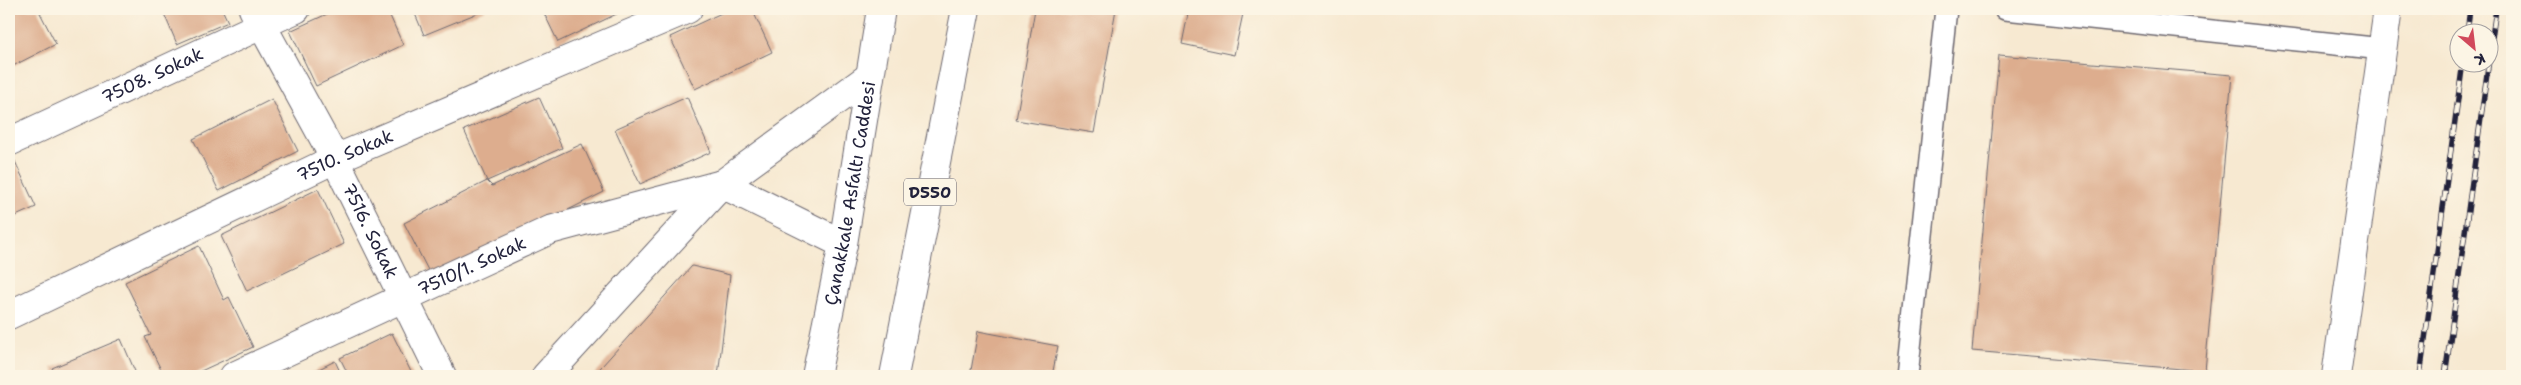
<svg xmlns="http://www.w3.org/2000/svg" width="2521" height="385" viewBox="0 0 2521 385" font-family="'Shantell Sans',sans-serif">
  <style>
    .building { fill: #ddad8e }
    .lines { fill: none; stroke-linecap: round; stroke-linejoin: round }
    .service-casing { stroke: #6d6870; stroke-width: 24 }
    .minor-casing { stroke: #6d6870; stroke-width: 30 }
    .tertiary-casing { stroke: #6d6870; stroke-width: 30 }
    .trunk-casing { stroke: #6d6870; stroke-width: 30 }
    .service { stroke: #fff; stroke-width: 21 }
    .minor { stroke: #fff; stroke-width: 28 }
    .tertiary { stroke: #fff; stroke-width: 28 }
    .trunk { stroke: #fff; stroke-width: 28 }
    .rail-casing { stroke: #22223b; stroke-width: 5.5 }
    .rail { stroke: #fcf5e5; stroke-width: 4; stroke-dasharray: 11; stroke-linecap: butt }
    .labels { text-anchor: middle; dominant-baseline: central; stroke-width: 4; stroke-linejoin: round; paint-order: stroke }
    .shield { fill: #fcf5e5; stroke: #63616e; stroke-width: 1 }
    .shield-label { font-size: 16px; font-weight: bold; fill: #22223b }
    .street-label { font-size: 18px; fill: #22223b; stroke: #fcf5e5 }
  </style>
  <rect width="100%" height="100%" fill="#fcf5e5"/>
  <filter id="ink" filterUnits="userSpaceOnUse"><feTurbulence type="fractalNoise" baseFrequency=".02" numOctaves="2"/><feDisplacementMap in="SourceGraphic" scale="10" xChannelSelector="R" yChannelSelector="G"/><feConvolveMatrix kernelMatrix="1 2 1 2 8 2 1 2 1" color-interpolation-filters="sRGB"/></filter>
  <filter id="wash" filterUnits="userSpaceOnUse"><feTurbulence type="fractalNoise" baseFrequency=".0096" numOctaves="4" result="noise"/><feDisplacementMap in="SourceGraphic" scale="20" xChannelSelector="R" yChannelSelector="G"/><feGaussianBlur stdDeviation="1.12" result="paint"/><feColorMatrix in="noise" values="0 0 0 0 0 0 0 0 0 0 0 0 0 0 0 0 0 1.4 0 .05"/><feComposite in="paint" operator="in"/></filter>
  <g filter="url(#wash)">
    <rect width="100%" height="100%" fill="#f7e9d1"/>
    <g id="blocks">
      <g class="building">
        <polygon points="9,9 38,9 56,44 9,68"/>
        <polygon points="162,9 222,9 228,22 177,44"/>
        <polygon points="338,9 387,9 403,45 316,86 290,31"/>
        <polygon points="413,9 485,9 485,10 424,35"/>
        <polygon points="542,9 627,9 558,42"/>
        <polygon points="730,9 752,9 772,52 695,89 670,37"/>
        <polygon points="1035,9 1116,9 1094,133 1016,120"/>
        <polygon points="1189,9 1244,9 1234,55 1182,44"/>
        <polygon points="1999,55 2232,75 2205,371 1972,351"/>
        <polygon points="539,97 562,148 487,181 464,130"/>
        <polygon points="687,97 711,152 640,184 615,129"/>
        <polygon points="272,99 298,151 219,191 193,139"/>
        <polygon points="582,144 604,192 432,278 404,223 487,181 492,186"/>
        <polygon points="13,157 36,207 9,219 9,159"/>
        <polygon points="318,189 344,244 247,291 221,236"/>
        <polygon points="199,246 224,300 229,297 253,347 190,376 164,376 145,337 151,335 125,282"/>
        <polygon points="692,266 730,275 718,376 593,376"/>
        <polygon points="978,331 1058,346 1052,376 970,376"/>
        <polygon points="392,333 413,376 349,376 340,358"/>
        <polygon points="121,339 137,376 56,376 52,368"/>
        <polygon points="335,361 342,376 305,376"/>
      </g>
    </g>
  </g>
  <g filter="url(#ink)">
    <use href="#blocks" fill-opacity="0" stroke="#6d6870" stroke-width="1"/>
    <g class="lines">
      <g class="service-casing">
        <g id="service">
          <polyline points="2005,9 2383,49"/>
          <polyline points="1907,376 1946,9"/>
        </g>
      </g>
      <g class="minor-casing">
        <g id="minor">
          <path id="s1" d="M253,9l82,150 107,217"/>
          <path id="s2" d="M9,142l287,-133"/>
          <path id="s3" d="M9,315l326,-156 353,-150"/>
          <path id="s4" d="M234,376l316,-146 172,-46"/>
          <polyline points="2336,376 2388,9"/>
        </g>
      </g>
      <g class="tertiary-casing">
        <g id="tertiary">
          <polyline points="722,184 870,76"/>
          <polyline points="546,376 722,184 843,244"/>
        </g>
      </g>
      <g class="trunk-casing">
        <g id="trunk">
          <path id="s5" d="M816,376l27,-132 38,-235"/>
          <polyline points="894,376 966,9"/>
        </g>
      </g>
      <use href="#service" class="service"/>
      <use href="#minor" class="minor"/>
      <use href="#tertiary" class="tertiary"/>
      <use href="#trunk" class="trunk"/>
      <g class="rail-casing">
        <g id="rail">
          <polyline points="2467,32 2470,9"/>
          <polyline points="2420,376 2463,62"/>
          <polyline points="2445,376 2496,9"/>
        </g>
      </g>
      <use href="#rail" class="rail"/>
    </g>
  </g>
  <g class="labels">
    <rect class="shield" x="904" y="178.5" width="52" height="27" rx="4"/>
    <g class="shield-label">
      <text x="930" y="192">D550</text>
    </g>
    <g class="street-label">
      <text stroke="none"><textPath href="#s2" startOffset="158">7508. Sokak</textPath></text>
      <text stroke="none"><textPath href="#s3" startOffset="372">7510. Sokak</textPath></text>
      <text stroke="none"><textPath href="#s5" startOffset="186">Çanakkale Asfaltı Caddesi</textPath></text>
      <text stroke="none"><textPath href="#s1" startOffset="251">7516. Sokak</textPath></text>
      <text stroke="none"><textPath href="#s4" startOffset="262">7510/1. Sokak</textPath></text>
    </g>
  </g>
  <rect width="2521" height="385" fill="none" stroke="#fcf5e5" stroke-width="30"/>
  <g transform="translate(2474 48) rotate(152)"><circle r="24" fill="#fcf5e5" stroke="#a5a1a1"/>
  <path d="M0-4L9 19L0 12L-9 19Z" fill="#d1495b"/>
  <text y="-8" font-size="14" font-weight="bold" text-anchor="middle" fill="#22223b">K</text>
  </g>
</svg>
